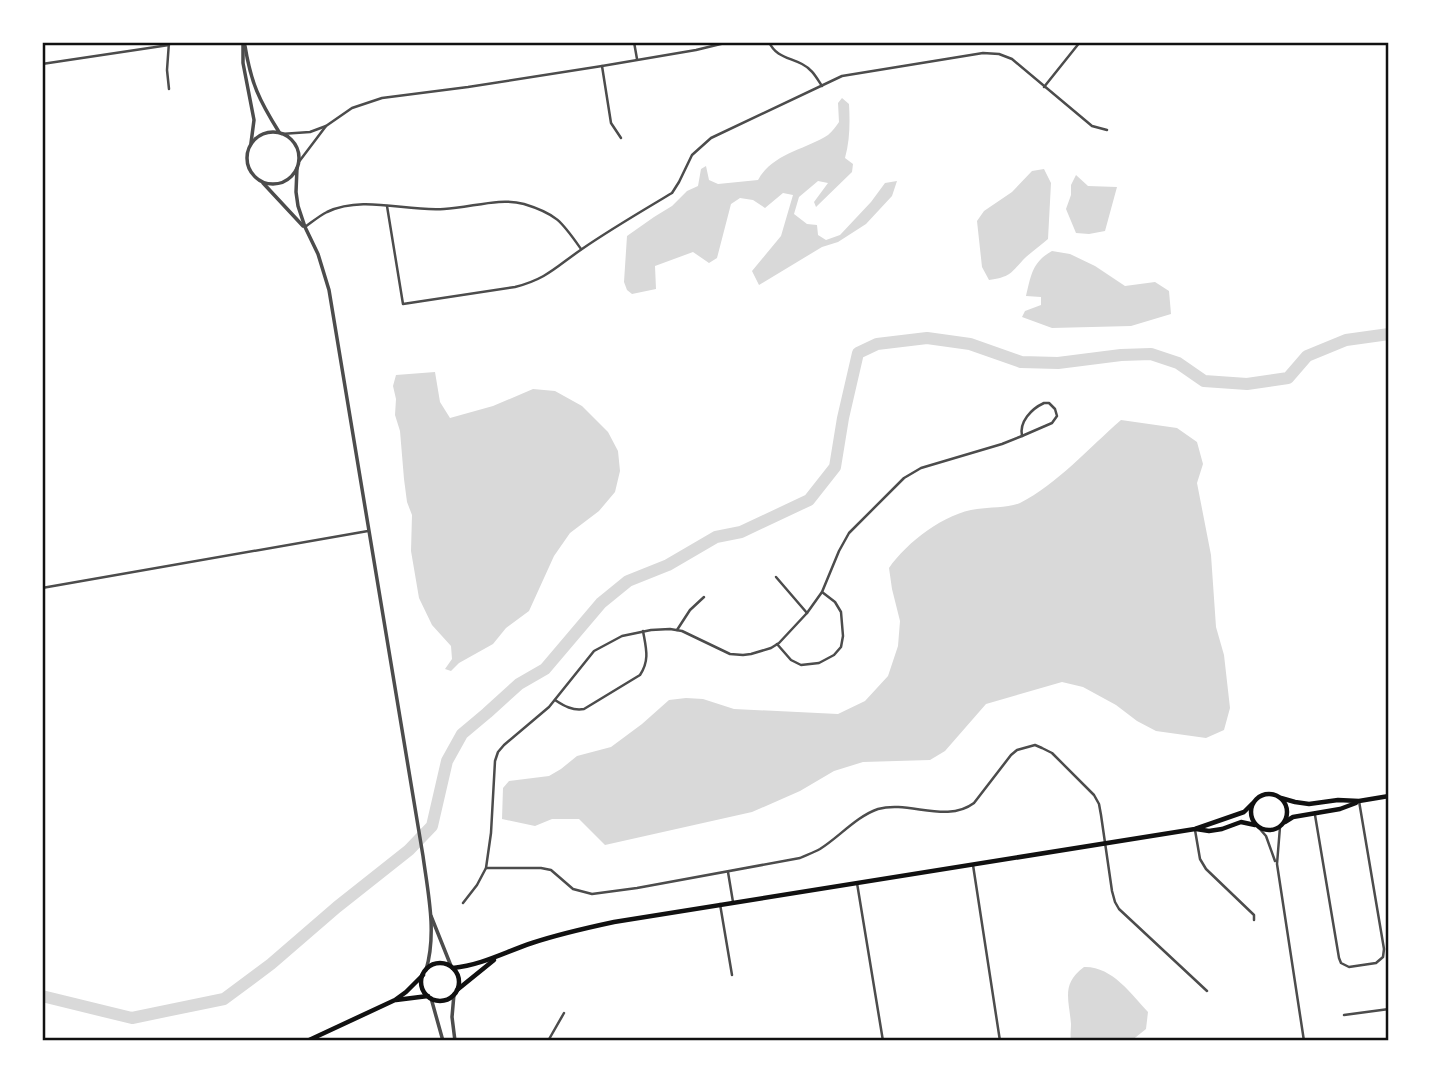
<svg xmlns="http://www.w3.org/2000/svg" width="1431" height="1083" viewBox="0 0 1431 1083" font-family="'Public Sans',sans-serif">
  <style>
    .water { fill: #d9d9d9 }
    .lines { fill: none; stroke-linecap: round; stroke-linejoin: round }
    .river { stroke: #d9d9d9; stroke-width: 12 }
    .minor { stroke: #4c4c4c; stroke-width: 2.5 }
    .tertiary { stroke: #4c4c4c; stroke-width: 3.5 }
    .secondary { stroke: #111; stroke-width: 4.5 }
    .neatline { fill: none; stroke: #111; stroke-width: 2.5 }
  </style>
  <rect width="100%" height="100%" fill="#fff"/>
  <g class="water">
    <path d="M842,98l7,6c1,18 1,36 -4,54l8,6 -1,8 -36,35 -2,-5 14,-19 -10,-2 -19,16 -5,17 13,10 10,1 1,10 8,5 14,-5 31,-33 14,-19 12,-2 -5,15 -26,28 -28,18 -16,5 -63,38 -7,-14 29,-35 12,-41 -10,-2 -18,15 -12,-8 -13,-2 -9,6 -14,54 -8,5 -16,-11 -38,14 1,23 -24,5 -5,-4 -3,-8 3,-46 27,-19 18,-11 15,-15 11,-5 3,-17 5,-3 3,14 9,4 40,-4c15,-27 47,-30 70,-45 5,-4 8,-9 11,-13l-1,-19z"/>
    <path d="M1044,169l7,14 -3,56c-7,6 -15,12 -22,18 -15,15 -14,20 -37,23l-7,-13 -5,-46 7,-10 28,-19 20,-21z"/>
    <polygon points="1076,175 1088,186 1117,187 1105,231 1089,234 1076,233 1066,209 1071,195 1071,185"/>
    <path d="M1052,251l18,3 25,12 30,20 30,-4 14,9 2,23 -40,12 -79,2 -30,-11 3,-6 16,-6v-8l-15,-1c5,-20 6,-34 26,-45z"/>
    <polygon points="435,372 440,402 450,418 493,406 533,389 555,391 582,406 608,432 618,451 620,471 615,492 599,511 570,533 554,556 529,611 506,628 493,644 459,663 451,671 445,669 452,659 451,646 432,625 419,598 411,551 412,515 407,502 404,479 400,431 395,415 396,399 393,386 396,375"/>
    <path d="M1121,420l56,8 20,14 6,22 -6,19 14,72 5,72 8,28 6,53 -6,22 -18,8 -50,-7 -19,-10 -21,-16 -33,-18 -21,-5 -76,22 -41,47 -15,9 -67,2 -29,9 -34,20 -48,21 -147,33 -26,-26h-27l-17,7 -33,-7 1,-31 6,-7 40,-5 12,-7 16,-13 34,-9 31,-23 27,-24 17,-2 17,1 31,10 104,5 27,-13 23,-25 10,-30 2,-25 -8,-32 -3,-21c18,-26 56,-55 88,-59 13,-2 31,-1 43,-6 37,-19 69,-55 101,-83z"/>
    <path d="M1084,967c28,-1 47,27 64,45l-2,17 -15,12h-60c-1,-6 0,-11 0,-17 -2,-25 -10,-40 13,-57z"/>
  </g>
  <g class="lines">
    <polyline class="river" points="42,996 132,1018 224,999 271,964 337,907 409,850 432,826 447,761 462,734 487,713 519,684 545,669 601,603 628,581 668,565 716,537 741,532 809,500 835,467 843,418 858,353 877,344 927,338 970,344 1021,362 1058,363 1121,355 1151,354 1178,363 1204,381 1247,384 1288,378 1307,356 1346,340 1389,334"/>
    <g class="minor">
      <polyline points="634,42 637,59"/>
      <path d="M769,42c7,15 19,15 33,22 10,5 14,13 20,22"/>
      <polyline points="42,64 169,45"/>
      <polyline points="602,66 611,123 621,138"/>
      <polyline points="1044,87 1080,42"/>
      <polyline points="169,89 167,70 169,42"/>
      <polyline points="281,134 310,132 326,126 352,108 382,98 468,87 602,66 696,50 729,42"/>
      <polyline points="298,163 326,126"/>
      <path d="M387,206l16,98 112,-17c32,-8 42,-21 67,-38 29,-20 60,-38 90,-56l7,-11 13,-27 19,-17 131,-62 141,-23 16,1 13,5 80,67 15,4"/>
      <path d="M305,227c7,-5 14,-11 22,-15 37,-17 79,0 117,-3 27,-1 54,-12 80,-5 33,10 38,18 57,45"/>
      <path d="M1044,403h5l6,6 2,7 -5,7 -30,13c-3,-14 9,-27 22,-33z"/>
      <polyline points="776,577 807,613"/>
      <polyline points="42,588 368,531"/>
      <polyline points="677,630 690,610 704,597"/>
      <polyline points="777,644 791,660 801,665 819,663 834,655 841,647 843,636 841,612 835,602 822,592"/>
      <path d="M555,700c9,6 18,11 29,9l56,-34c10,-15 6,-27 3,-44"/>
      <polyline points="1315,815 1339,958 1341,963 1349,967 1376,963 1383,957 1384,949 1359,801"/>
      <polyline points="1280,827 1277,864 1304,1041"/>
      <polyline points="1259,828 1266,836 1275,861"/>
      <polyline points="1195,830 1200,859 1206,869 1254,915 1254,920"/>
      <polyline points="973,865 1000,1041"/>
      <path d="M486,868h55l10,2 22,19 19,5 45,-6 163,-30c6,-3 13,-5 20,-9 18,-11 37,-33 58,-40 31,-9 68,15 96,-6l37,-48 6,-5 18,-5 7,3 10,5 42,42 5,9 2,11 11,76 3,11 4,7 88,82"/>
      <polyline points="728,872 733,902"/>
      <polyline points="857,883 883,1041"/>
      <polyline points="463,903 477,885 486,868 491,833 495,761 498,752 504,745 549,707 594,651 622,636 651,630 670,629 682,631 730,654 743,655 751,654 771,648 779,643 807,613 822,592 839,551 849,533 904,478 921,468 1002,444 1022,436"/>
      <polyline points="720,904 732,975"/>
      <polyline points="1344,1015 1389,1009"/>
      <polyline points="548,1041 564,1013"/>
    </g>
    <g class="tertiary">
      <polyline points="243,42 243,63 254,120 251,143"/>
      <path d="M245,46c6,37 14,54 34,86"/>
      <circle cx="273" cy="158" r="26"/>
      <path d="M297,168l-1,24 2,14 7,21 13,27 11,36 94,566c5,37 14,77 3,114"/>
      <polyline points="263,183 303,226"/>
      <polyline points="431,916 451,966"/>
      <polyline points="454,994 452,1017 455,1041"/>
      <polyline points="431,998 443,1041"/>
    </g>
    <g class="secondary">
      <circle cx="1269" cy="812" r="18"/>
      <polyline points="1281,798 1295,802 1309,804 1338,800 1359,801 1389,796"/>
      <polyline points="1285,822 1293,817 1340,809 1356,803"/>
      <polyline points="1196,829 1209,831 1222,829 1241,822 1255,825"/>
      <circle cx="440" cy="982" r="19"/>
      <path d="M453,968c29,-3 52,-16 79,-25 27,-9 54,-15 82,-21l581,-93 49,-17 8,-8"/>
      <polyline points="457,990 494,960"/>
      <polyline points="396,1000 428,996"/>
      <polyline points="307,1041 395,1000 406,992 423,975"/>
    </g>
  </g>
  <rect width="1431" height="1083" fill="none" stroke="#ffffff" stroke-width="88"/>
  <rect x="44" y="44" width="1343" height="995" class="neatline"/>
</svg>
